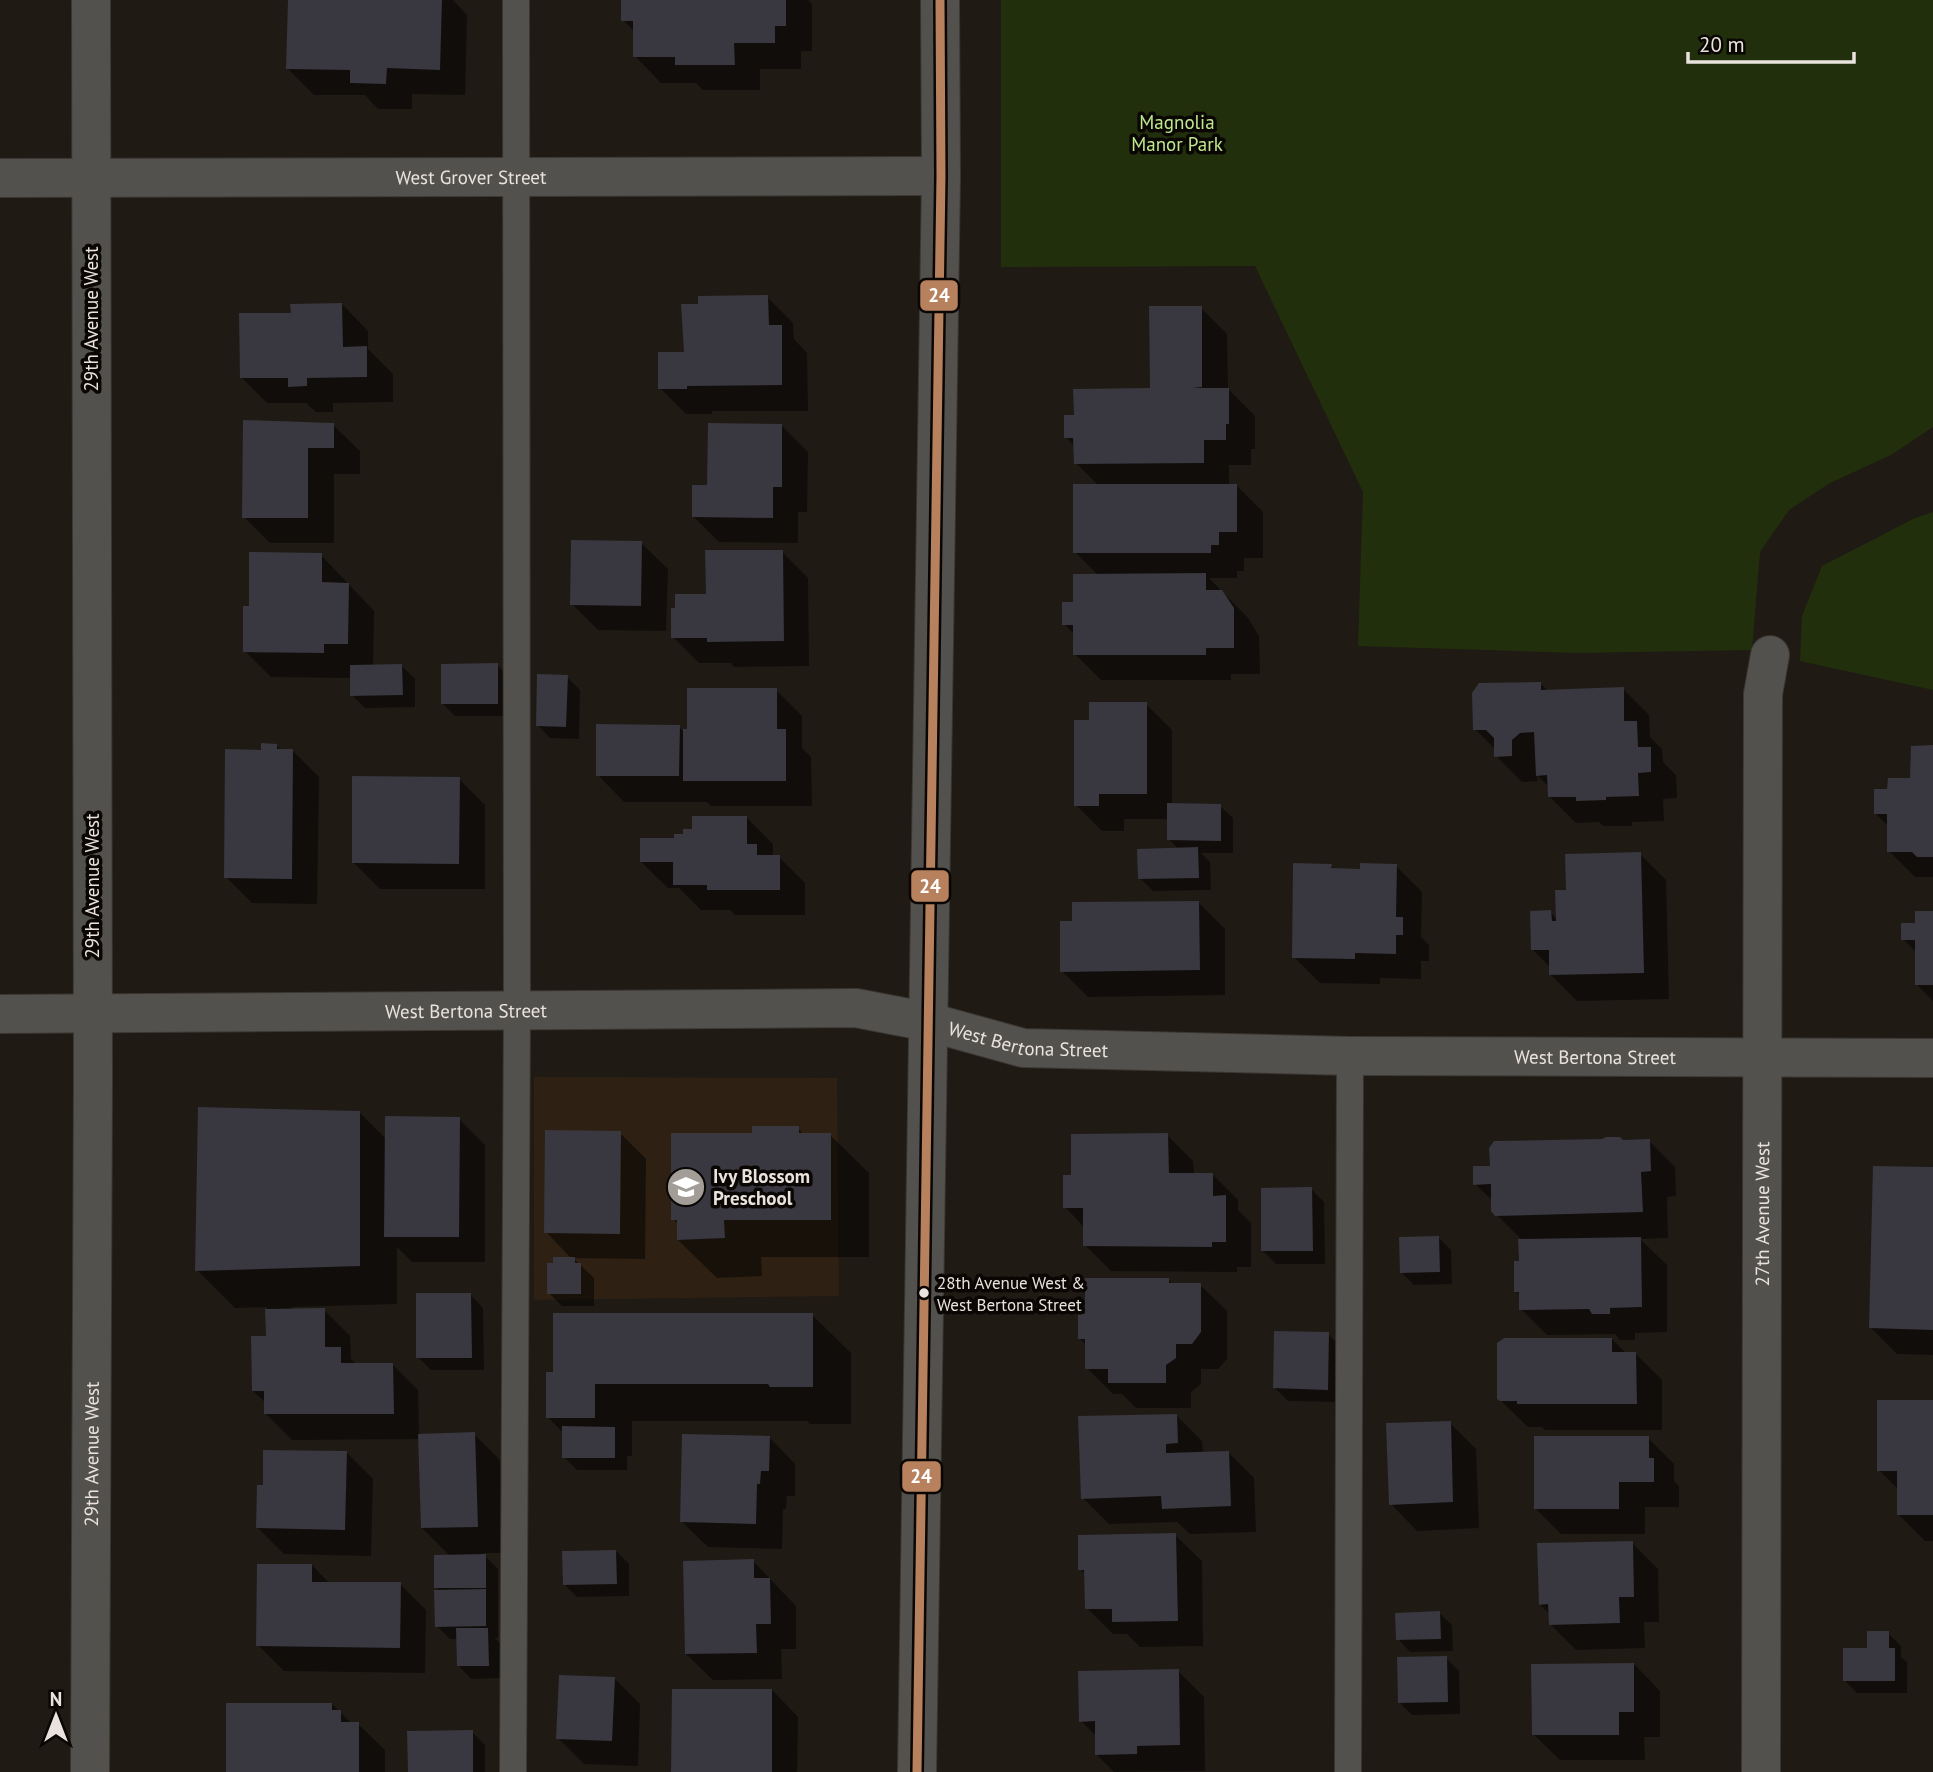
<svg xmlns="http://www.w3.org/2000/svg" width="1933" height="1772" viewBox="0 0 1933 1772" font-family="'PT Sans',sans-serif">
  <style>
    .built { fill: #2e2012 }
    .green { fill: #222f0d }
    .shadow { fill: #0007 }
    .building { fill: #39373f }
    .lines { fill: none; stroke-linecap: round; stroke-linejoin: round }
    .service-casing { stroke: #3b3631; stroke-width: 28 }
    .minor-casing { stroke: #3b3631; stroke-width: 40 }
    .tertiary-casing { stroke: #3b3631; stroke-width: 40 }
    .service { stroke: #53514e; stroke-width: 26 }
    .minor { stroke: #53514e; stroke-width: 38 }
    .tertiary { stroke: #53514e; stroke-width: 38 }
    .bus-1-casing { stroke: #0a0603; stroke-width: 14 }
    .bus-1 { stroke: #b6815c; stroke-width: 9 }
    .bus-dot { fill: #eae3dd; stroke: #0a0603; stroke-width: 2.5 }
    .labels { text-anchor: middle; dominant-baseline: central; stroke-width: 7; stroke-linejoin: round; paint-order: stroke }
    .bus-label { font-size: 17px; fill: #eae3dd; stroke: #0a0603; text-anchor: start }
    .park-label { font-size: 19px; fill: #bee98d; stroke: #0a0603 }
    .street-label { font-size: 19px; fill: #eae3dd; stroke: #0a0603 }
    .poi-label { font-size: 19px; font-weight: bold; fill: #eae3dd; stroke: #0a0603; text-anchor: start }
    .line-badge { stroke: #0a0603; stroke-width: 2.5 }
    .badge-label { font-size: 19px; text-anchor: middle; font-weight: bold; fill: #fff }
  </style>
  <rect width="100%" height="100%" fill="#1f1a14"/>
  <polygon class="built" points="534,1077 837,1078 839,1296 534,1300"/>
  <g class="green">
    <polygon points="1001,0 1933,0 1933,427 1891,455 1830,483 1789,510 1760,552 1752,650 1577,653 1358,646 1363,492 1255,266 1001,267"/>
    <polygon points="1933,512 1933,690 1800,661 1802,616 1822,566 1915,518"/>
  </g>
  <g class="shadow">
    <polygon points="289,0 453,0 467,15 465,95 412,94 412,109 378,109 365,95 314,95 288,69"/>
    <polygon points="623,0 808,0 812,4 812,51 801,51 801,69 760,69 760,90 703,90 696,83 661,83 635,56 635,32 623,20"/>
    <polygon points="767,297 793,323 794,339 807,353 808,411 712,411 712,414 686,414 660,388 686,354 700,305"/>
    <polygon points="342,304 368,331 368,349 393,374 393,402 333,403 333,412 316,412 306,403 267,403 241,377 293,315"/>
    <polygon points="1201,308 1227,334 1228,389 1255,416 1255,449 1251,449 1251,465 1229,465 1229,486 1237,486 1263,512 1263,558 1244,558 1244,571 1237,571 1237,578 1209,578 1248,618 1259,636 1260,674 1231,674 1231,680 1101,680 1075,654 1075,635 1064,624 1075,604 1099,576 1075,552 1099,486 1076,463 1075,447 1066,437 1076,417 1152,390"/>
    <polygon points="244,422 333,425 360,451 360,474 334,474 334,543 270,543 244,517"/>
    <polygon points="782,426 808,452 807,512 798,512 798,543 719,542 693,516 709,487"/>
    <polygon points="641,543 668,569 666,631 598,630 572,604"/>
    <polygon points="782,552 808,578 809,666 734,667 731,663 699,663 673,637 708,595"/>
    <polygon points="321,555 374,611 373,666 402,666 415,679 415,707 365,708 352,695 352,678 271,677 245,651 251,607"/>
    <polygon points="497,665 510,678 510,716 455,716 442,703"/>
    <polygon points="567,677 580,690 579,739 550,738 538,725"/>
    <polygon points="1540,683 1548,691 1623,689 1649,715 1650,737 1662,749 1663,762 1676,775 1677,798 1663,799 1664,821 1632,822 1632,826 1603,826 1599,822 1576,823 1550,797 1549,787 1537,775 1538,781 1522,782 1496,756 1496,750 1475,729"/>
    <polygon points="776,690 802,716 802,748 811,757 812,806 711,806 707,802 624,802 598,775 679,727 685,733"/>
    <polygon points="1146,704 1172,730 1172,805 1220,806 1233,818 1233,853 1201,853 1210,862 1211,890 1153,891 1140,878 1179,850 1169,839 1169,819 1124,819 1124,831 1102,831 1076,805 1091,721"/>
    <polygon points="276,745 282,751 293,751 319,777 317,904 252,903 226,877 263,752"/>
    <polygon points="1933,747 1933,877 1915,877 1889,851 1889,827 1875,813 1889,791 1912,780"/>
    <polygon points="459,779 485,805 485,889 380,889 353,862"/>
    <polygon points="747,818 773,844 773,857 779,857 805,883 805,915 735,915 730,910 701,910 679,888 668,888 641,862 676,840"/>
    <polygon points="1640,854 1666,880 1669,999 1577,1001 1551,975 1551,968 1533,950 1550,912 1557,919 1567,892"/>
    <polygon points="1331,866 1335,870 1361,871 1396,866 1422,892 1421,937 1429,945 1429,961 1421,961 1421,979 1380,978 1380,984 1320,983 1294,957"/>
    <polygon points="1199,903 1225,929 1225,995 1088,997 1062,971 1073,922"/>
    <polygon points="1933,913 1933,1001 1917,985 1917,953 1903,939"/>
    <polygon points="359,1112 387,1140 459,1119 485,1145 485,1262 412,1262 397,1247 397,1304 292,1307 292,1310 324,1310 350,1336 351,1359 356,1364 392,1364 418,1390 419,1436 474,1434 500,1460 503,1553 482,1553 498,1569 498,1638 495,1638 500,1643 501,1678 471,1679 459,1666 458,1639 450,1639 437,1626 440,1591 436,1587 451,1557 422,1528 420,1439 292,1440 266,1414 266,1403 253,1391 268,1337 267,1307 235,1308 197,1270"/>
    <polygon points="798,1128 804,1135 830,1135 869,1173 869,1257 761,1257 762,1276 717,1278 678,1240 679,1225 673,1219 753,1135"/>
    <polygon points="620,1133 646,1159 645,1259 573,1258 594,1278 594,1306 562,1306 549,1293 572,1259 546,1232"/>
    <polygon points="1167,1135 1193,1161 1194,1174 1212,1174 1238,1200 1238,1210 1251,1223 1251,1267 1237,1267 1237,1272 1111,1271 1085,1245 1085,1228 1065,1207 1073,1177"/>
    <polygon points="1649,1141 1675,1167 1676,1196 1667,1197 1668,1238 1640,1239 1667,1265 1667,1332 1635,1333 1635,1340 1620,1340 1615,1334 1547,1335 1521,1309 1521,1296 1516,1291 1523,1241 1497,1215 1493,1201 1475,1184 1492,1168 1623,1142"/>
    <polygon points="1933,1169 1933,1355 1897,1354 1871,1328"/>
    <polygon points="1311,1189 1324,1202 1325,1264 1276,1264 1263,1251"/>
    <polygon points="1438,1237 1451,1250 1452,1284 1414,1285 1401,1272"/>
    <polygon points="1169,1280 1173,1285 1200,1285 1227,1311 1227,1359 1218,1369 1201,1369 1201,1384 1191,1392 1191,1408 1136,1408 1122,1394 1113,1394 1087,1368 1087,1346 1080,1339 1087,1316"/>
    <polygon points="471,1295 483,1308 484,1370 431,1370 418,1357"/>
    <polygon points="812,1315 851,1353 851,1424 810,1424 807,1421 632,1421 632,1456 627,1456 627,1470 577,1470 564,1457 564,1434 548,1417 548,1374"/>
    <polygon points="1328,1334 1341,1347 1340,1402 1288,1401 1275,1388"/>
    <polygon points="1612,1339 1627,1354 1636,1354 1662,1380 1662,1430 1545,1430 1542,1427 1528,1427 1498,1398"/>
    <polygon points="1933,1401 1933,1541 1925,1541 1899,1515 1899,1490 1879,1470"/>
    <polygon points="1176,1415 1202,1441 1203,1453 1228,1452 1254,1478 1256,1532 1190,1534 1177,1522 1109,1524 1083,1498"/>
    <polygon points="1450,1423 1476,1449 1479,1528 1417,1531 1391,1504"/>
    <polygon points="769,1437 795,1464 795,1496 787,1496 786,1509 783,1509 782,1549 708,1547 681,1521"/>
    <polygon points="1648,1438 1674,1464 1674,1481 1679,1486 1679,1507 1645,1507 1645,1534 1561,1534 1535,1508"/>
    <polygon points="347,1453 373,1479 371,1556 284,1554 258,1528 265,1487"/>
    <polygon points="1175,1535 1202,1561 1203,1646 1140,1647 1127,1634 1113,1634 1087,1608 1086,1575 1080,1569"/>
    <polygon points="1632,1543 1658,1569 1659,1622 1644,1622 1645,1648 1576,1650 1550,1624 1550,1614 1540,1605"/>
    <polygon points="616,1551 629,1564 629,1596 577,1597 564,1584"/>
    <polygon points="753,1561 796,1606 796,1649 781,1649 782,1679 713,1680 686,1654"/>
    <polygon points="312,1565 330,1584 400,1584 426,1610 425,1673 284,1671 258,1645"/>
    <polygon points="1439,1613 1452,1625 1453,1651 1410,1652 1398,1639"/>
    <polygon points="1888,1633 1901,1646 1901,1657 1907,1662 1907,1693 1857,1693 1845,1681 1869,1650"/>
    <polygon points="1446,1658 1459,1671 1460,1714 1412,1715 1399,1702"/>
    <polygon points="1634,1664 1660,1691 1660,1737 1644,1737 1645,1760 1560,1760 1533,1734"/>
    <polygon points="1178,1671 1204,1697 1205,1771 1114,1772 1097,1755 1097,1737 1081,1721"/>
    <polygon points="614,1678 640,1704 638,1766 584,1764 558,1738"/>
    <polygon points="772,1690 798,1717 797,1772 673,1772"/>
    <polygon points="332,1704 352,1724 358,1724 385,1750 385,1772 228,1772"/>
    <polygon points="472,1732 485,1745 485,1772 409,1772"/>
  </g>
  <g class="building">
    <polygon points="288,0 442,0 440,70 387,68 386,84 350,83 350,70 286,69"/>
    <polygon points="621,0 786,0 786,26 775,26 775,43 734,43 735,65 675,65 675,57 633,57 633,21 621,21"/>
    <polygon points="768,295 769,325 782,325 782,385 687,386 687,389 658,389 658,352 684,352 681,304 698,304 698,296"/>
    <polygon points="342,303 343,347 367,346 367,377 307,378 307,386 288,387 288,378 240,378 239,313 291,313 290,304"/>
    <polygon points="1149,306 1202,306 1202,387 1192,388 1229,388 1229,424 1226,424 1226,440 1204,440 1204,463 1074,464 1073,438 1064,438 1064,415 1074,415 1073,389 1150,388"/>
    <polygon points="243,420 334,423 334,448 308,448 308,518 242,518"/>
    <polygon points="708,423 782,424 782,487 773,487 773,518 692,517 692,485 707,485"/>
    <polygon points="1073,484 1237,484 1237,532 1219,532 1219,545 1211,545 1211,553 1073,553"/>
    <polygon points="571,540 642,541 641,606 570,605"/>
    <polygon points="705,550 783,550 784,641 707,642 707,638 671,638 671,608 675,608 675,594 706,594"/>
    <polygon points="249,552 322,553 322,582 349,583 348,644 324,644 324,653 243,652 243,606 249,606"/>
    <polygon points="1206,573 1206,590 1222,590 1234,608 1234,648 1206,648 1206,655 1073,655 1073,625 1062,625 1062,602 1073,602 1073,574"/>
    <polygon points="498,663 498,704 441,704 441,664"/>
    <polygon points="402,664 403,695 350,696 350,665"/>
    <polygon points="537,674 568,675 566,727 536,726"/>
    <polygon points="1541,682 1541,690 1624,687 1624,721 1637,721 1638,747 1651,747 1651,772 1638,773 1639,796 1606,797 1606,800 1576,801 1576,797 1548,797 1547,775 1536,776 1534,732 1520,733 1512,740 1512,756 1494,757 1494,738 1486,730 1473,730 1472,693 1479,683"/>
    <polygon points="687,688 777,688 777,729 786,729 786,781 683,781 683,729 687,729"/>
    <polygon points="1089,702 1147,702 1147,794 1099,794 1099,806 1074,806 1074,720 1089,720"/>
    <polygon points="596,724 680,725 679,776 596,776"/>
    <polygon points="261,743 277,744 277,749 293,749 292,879 224,878 225,749 261,750"/>
    <polygon points="1933,745 1933,857 1917,857 1912,852 1887,852 1887,814 1874,814 1874,789 1887,789 1888,778 1910,778 1911,746"/>
    <polygon points="352,776 460,777 459,864 352,863"/>
    <polygon points="1167,803 1221,804 1221,841 1167,840"/>
    <polygon points="692,816 747,816 747,844 757,844 757,855 780,855 780,890 707,890 707,885 673,885 673,862 640,862 640,838 674,838 674,834 683,834 683,829 692,829"/>
    <polygon points="1198,847 1199,878 1138,879 1137,849"/>
    <polygon points="1641,852 1644,973 1549,975 1549,950 1531,950 1530,911 1551,910 1552,921 1556,921 1555,890 1566,890 1565,854"/>
    <polygon points="1293,863 1332,864 1331,868 1360,869 1360,863 1397,864 1396,917 1403,917 1403,935 1396,935 1396,954 1355,953 1355,959 1292,958"/>
    <polygon points="1199,901 1200,970 1060,972 1060,921 1072,921 1072,902"/>
    <polygon points="1915,911 1933,911 1933,985 1915,985 1915,940 1901,940 1901,923 1915,923"/>
    <polygon points="198,1107 360,1111 360,1266 195,1271"/>
    <polygon points="385,1116 460,1117 459,1237 384,1237"/>
    <polygon points="752,1126 799,1126 799,1133 831,1133 831,1220 724,1220 725,1238 677,1240 677,1220 671,1220 671,1133 752,1133"/>
    <polygon points="545,1130 621,1131 620,1234 544,1233"/>
    <polygon points="1168,1133 1169,1173 1213,1173 1213,1196 1226,1195 1226,1242 1212,1242 1212,1247 1083,1246 1083,1208 1063,1208 1063,1175 1071,1175 1071,1134"/>
    <polygon points="1606,1137 1620,1137 1623,1140 1650,1139 1651,1171 1641,1172 1643,1212 1495,1216 1491,1211 1491,1184 1473,1185 1473,1166 1490,1166 1489,1148 1494,1141 1602,1139"/>
    <polygon points="1873,1166 1933,1167 1933,1330 1869,1328"/>
    <polygon points="1312,1187 1313,1251 1261,1251 1261,1188"/>
    <polygon points="1439,1236 1440,1272 1400,1273 1399,1237"/>
    <polygon points="1641,1237 1642,1307 1610,1308 1610,1314 1592,1314 1589,1309 1519,1310 1519,1292 1514,1292 1514,1261 1519,1261 1518,1239"/>
    <polygon points="553,1257 575,1257 575,1263 581,1263 581,1294 547,1294 547,1263 553,1263"/>
    <polygon points="1085,1278 1169,1278 1169,1283 1201,1283 1201,1332 1192,1344 1176,1344 1176,1358 1166,1365 1166,1383 1108,1383 1108,1369 1085,1369 1085,1339 1078,1339 1078,1314 1085,1314"/>
    <polygon points="416,1293 471,1293 472,1358 416,1358"/>
    <polygon points="325,1308 325,1347 341,1347 341,1363 393,1363 394,1414 264,1414 264,1391 252,1391 251,1336 266,1336 265,1309"/>
    <polygon points="553,1313 813,1313 813,1387 770,1387 768,1384 595,1384 595,1418 546,1418 546,1372 553,1372"/>
    <polygon points="1274,1331 1329,1332 1328,1390 1273,1388"/>
    <polygon points="1504,1338 1612,1338 1612,1352 1636,1352 1637,1404 1517,1404 1517,1401 1500,1401 1497,1399 1497,1343"/>
    <polygon points="1877,1400 1933,1400 1933,1515 1897,1515 1897,1471 1877,1471"/>
    <polygon points="1177,1414 1178,1443 1166,1444 1166,1453 1229,1451 1231,1506 1162,1509 1161,1496 1081,1499 1078,1416"/>
    <polygon points="1451,1421 1453,1502 1389,1505 1386,1423"/>
    <polygon points="562,1426 615,1427 615,1458 562,1458"/>
    <polygon points="475,1432 478,1527 421,1528 418,1434"/>
    <polygon points="682,1434 770,1436 769,1471 761,1471 760,1484 757,1484 756,1524 680,1522"/>
    <polygon points="1534,1436 1649,1436 1649,1458 1654,1458 1654,1482 1619,1482 1619,1509 1534,1509"/>
    <polygon points="263,1450 347,1451 345,1530 256,1528 257,1485 263,1485"/>
    <polygon points="1176,1533 1178,1621 1112,1622 1112,1609 1085,1609 1084,1570 1078,1570 1078,1535"/>
    <polygon points="1633,1541 1634,1597 1619,1597 1620,1623 1549,1625 1548,1604 1539,1605 1537,1543"/>
    <polygon points="616,1550 617,1584 563,1585 562,1551"/>
    <polygon points="486,1554 486,1588 434,1588 434,1555"/>
    <polygon points="754,1559 754,1578 770,1578 771,1624 756,1624 757,1653 685,1654 683,1561"/>
    <polygon points="257,1564 312,1564 312,1582 401,1582 400,1648 256,1646"/>
    <polygon points="486,1589 486,1626 435,1627 434,1590"/>
    <polygon points="1440,1611 1441,1639 1396,1640 1395,1613"/>
    <polygon points="456,1628 488,1628 489,1666 457,1666"/>
    <polygon points="1867,1631 1889,1631 1889,1648 1895,1648 1895,1681 1843,1681 1843,1648 1867,1648"/>
    <polygon points="1447,1656 1448,1702 1398,1703 1397,1657"/>
    <polygon points="1634,1663 1634,1712 1619,1712 1619,1735 1532,1735 1531,1664"/>
    <polygon points="1179,1669 1180,1745 1137,1746 1137,1754 1095,1755 1095,1721 1079,1722 1078,1671"/>
    <polygon points="559,1675 615,1677 612,1741 556,1739"/>
    <polygon points="672,1689 772,1689 772,1772 671,1772"/>
    <polygon points="226,1703 332,1703 332,1710 341,1710 341,1722 359,1722 359,1772 226,1772"/>
    <polygon points="473,1730 473,1772 408,1772 407,1731"/>
  </g>
  <g class="lines">
    <g class="service-casing">
      <g id="service">
        <polyline points="513,1772 517,1010 516,0"/>
        <polyline points="1348,1772 1350,1056"/>
      </g>
    </g>
    <g class="minor-casing">
      <g id="minor">
        <path id="s1" d="M0,178l941,-2"/>
        <path id="s2" d="M0,1014l856,-6 73,14 94,26 327,8 583,2"/>
        <path id="s3" d="M90,1772l3,-692 -2,-1080"/>
        <path id="s4" d="M1761,1772l2,-1078 7,-39"/>
      </g>
    </g>
    <g class="tertiary-casing">
      <polyline id="tertiary" points="917,1772 941,176 940,0"/>
    </g>
    <use href="#service" class="service"/>
    <use href="#minor" class="minor"/>
    <use href="#tertiary" class="tertiary"/>
    <g class="bus-1-casing">
      <polyline id="bus-1" points="917,1772 941,176 940,0"/>
    </g>
    <use href="#bus-1" class="bus-1"/>
  </g>
  <defs>
    <g id="school-disc" transform="scale(2.0125)"><circle r="9.5" fill="#a39d97" stroke="#0a0603"/><path d="M0-5L7-2L0 1L-7-2ZM-4 1L0 2.5L4 1V4Q0 6-4 4Z" fill="#fff"/></g>
  </defs>
  <g fill-rule="evenodd">
    <use href="#school-disc" x="686" y="1187"/>
  </g>
  <circle class="bus-dot" cx="924" cy="1293" r="6"/>
  <g class="labels">
    <g class="bus-label">
      <text x="937" y="1283">28th Avenue West &amp;<tspan x="937" dy="22">West Bertona Street</tspan></text>
    </g>
    <g class="park-label">
      <text x="1177" y="122">Magnolia<tspan x="1177" dy="22">Manor Park</tspan></text>
    </g>
    <g class="street-label">
      <text stroke="none"><textPath href="#s1" startOffset="471">West Grover Street</textPath></text>
      <text transform="translate(91 319) rotate(-90)">29th Avenue West</text>
      <text transform="translate(92 886) rotate(-90)">29th Avenue West</text>
      <text stroke="none"><textPath href="#s2" startOffset="466">West Bertona Street</textPath></text>
      <text stroke="none"><textPath href="#s2" startOffset="1032">West Bertona Street</textPath></text>
      <text stroke="none"><textPath href="#s2" startOffset="1600">West Bertona Street</textPath></text>
      <text stroke="none"><textPath href="#s4" startOffset="558">27th Avenue West</textPath></text>
      <text stroke="none"><textPath href="#s3" startOffset="318">29th Avenue West</textPath></text>
    </g>
    <g class="poi-label">
      <text x="713" y="1176">Ivy Blossom<tspan x="713" dy="22">Preschool</tspan></text>
    </g>
  </g>
  <g class="line-badge">
    <rect x="919" y="279" width="40" height="33" rx="7" fill="#b6815c"/>
    <rect x="910" y="869" width="40" height="34" rx="7" fill="#b6815c"/>
    <rect x="901" y="1460" width="41" height="33" rx="7" fill="#b6815c"/>
  </g>
  <g class="badge-label">
    <text x="939" y="302">24</text>
    <text x="930" y="893">24</text>
    <text x="921" y="1483">24</text>
  </g>
  <g transform="translate(56 1716)" stroke="#0a0603" stroke-width="5" paint-order="stroke">
  <path d="M0-5L12 26L0 18L-12 26Z" fill="#eae3dd"/>
  <text y="-10" font-size="19" font-weight="bold" text-anchor="middle" fill="#eae3dd">N</text>
  </g>
  <path d="M1688 52v10h166v-10" fill="none" stroke="#eae3dd" stroke-width="3.5"/>
  <text x="1699" y="52" font-size="21" fill="#eae3dd" stroke="#0a0603" stroke-width="5" paint-order="stroke">20 m</text>
</svg>
